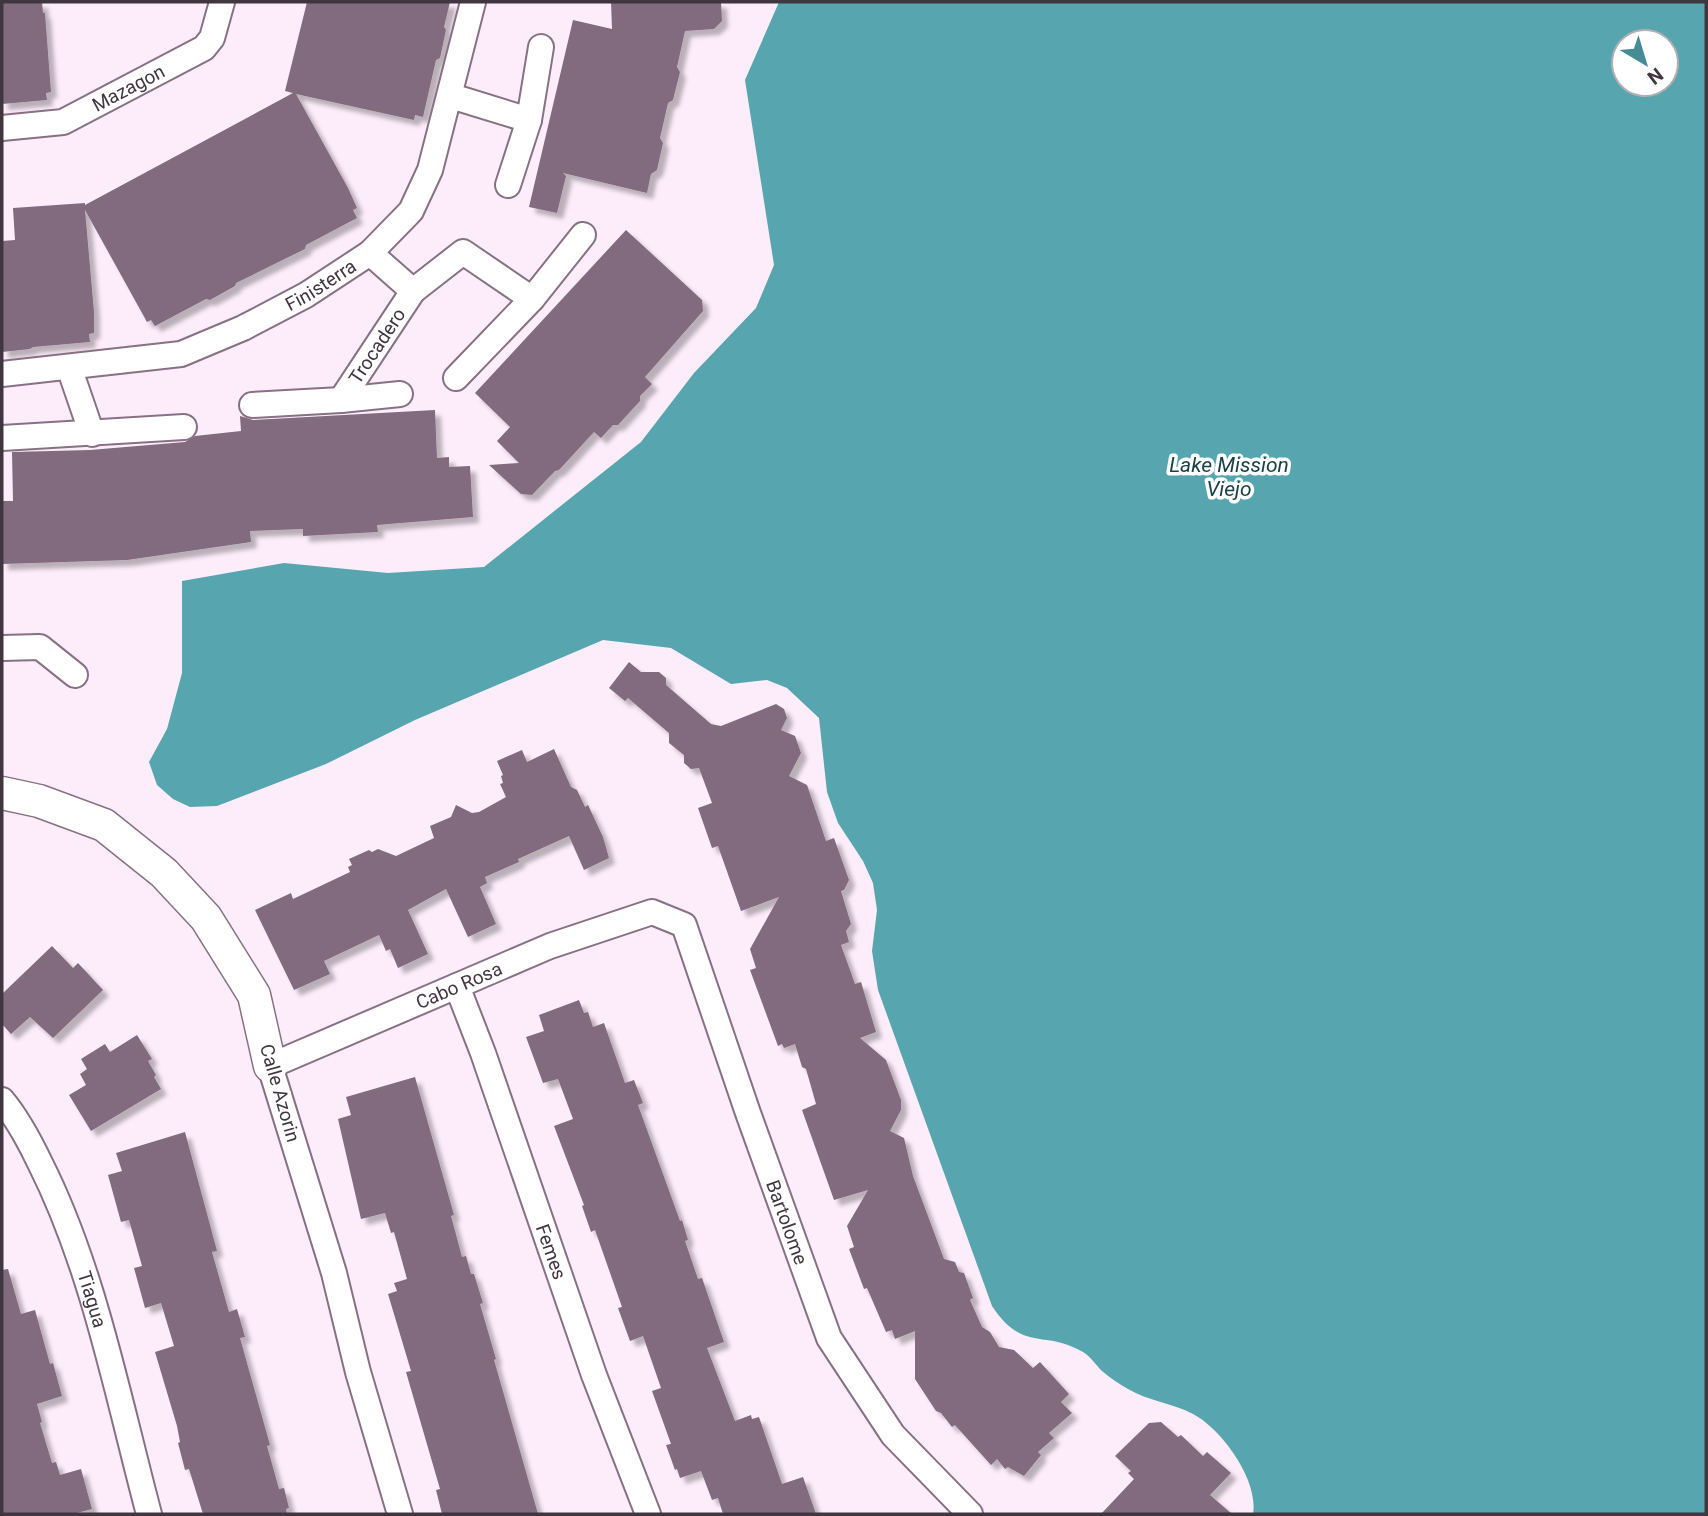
<svg xmlns="http://www.w3.org/2000/svg" width="1708" height="1516" viewBox="0 0 1708 1516" font-family="Roboto,sans-serif">
  <style>
    .water { fill: #56a5af; fill-rule: evenodd }
    .building { fill: #826a7f; filter: url(#shadow) }
    .lines { fill: none; stroke-linecap: round; stroke-linejoin: round }
    .minor-casing { stroke: #887085; stroke-width: 28 }
    .tertiary-casing { stroke: #887085; stroke-width: 35 }
    .minor { stroke: #fff; stroke-width: 24 }
    .tertiary { stroke: #fff; stroke-width: 32 }
    .labels { text-anchor: middle; dominant-baseline: central; stroke-width: 7; stroke-linejoin: round; paint-order: stroke }
    .street-label { font-size: 19px; fill: #40363f; stroke: #fff }
    .water-label { font-size: 21px; font-style: italic; fill: #1b4146; stroke: #fff }
  </style>
  <defs>
    <filter id="shadow"><feDropShadow dx="6" dy="6" stdDeviation="2" flood-color="#0004"/></filter>
  </defs>
  <rect width="100%" height="100%" fill="#fdedfa"/>
  <path class="water" d="M779,2h927v1512h-453c6,-33 -31,-85 -60,-100 -20,-11 -45,-13 -65,-25 -9,-5 -18,-11 -26,-18 -6,-6 -12,-15 -19,-19 -39,-23 -60,1 -91,-46l-114,-316 -6,-39 5,-41 -4,-27 -10,-22 -25,-38 -11,-31 -8,-74 -32,-30 -20,-8 -36,4 -60,-36 -68,-8 -188,80 -89,44 -109,42 -27,1 -17,-8 -16,-14 -8,-23 18,-33 15,-56v-92l102,-18 104,10 96,-6 157,-125 53,-69 62,-65 18,-43 -29,-185zM1624,42h42v42h-42z"/>
  <g class="building">
    <polygon points="2,2 42,2 43,13 45,13 51,92 46,93 47,100 2,104"/>
    <polygon points="307,2 450,2 444,27 446,30 440,58 436,60 423,117 415,115 414,120 296,94 348,188 357,208 353,210 357,218 306,245 305,249 236,283 235,286 210,300 206,299 155,326 151,320 147,322 85,210 94,312 94,333 89,334 90,342 33,347 30,349 2,352 2,241 15,240 13,208 85,203 85,205 293,93 285,91"/>
    <polygon points="611,2 721,2 722,21 714,29 685,31 677,67 680,72 673,100 668,103 660,138 663,143 657,170 651,174 647,193 563,173 566,176 557,213 529,207 573,20 612,29"/>
    <polygon points="626,230 702,300 703,311 645,377 652,384 640,396 640,401 618,425 613,425 601,438 594,432 559,470 555,471 532,495 521,494 489,465 519,463 497,441 510,427 475,393"/>
    <polygon points="435,410 437,458 449,457 449,467 470,466 473,517 377,525 378,532 303,536 303,529 250,531 251,542 127,560 2,564 2,501 13,501 12,452 90,450 185,442 195,436 241,431 240,416 253,420"/>
    <polygon points="629,662 641,672 659,672 666,678 666,685 711,724 721,726 776,704 784,709 787,718 781,730 795,736 801,753 789,776 807,785 826,841 834,838 849,880 844,890 841,891 851,924 846,931 849,942 841,945 855,984 861,982 876,1032 860,1038 886,1060 901,1100 901,1110 890,1131 904,1138 913,1176 944,1259 955,1262 959,1272 964,1273 973,1298 970,1300 982,1327 990,1332 999,1347 1014,1350 1033,1368 1040,1362 1069,1394 1061,1402 1072,1413 1049,1433 1054,1438 1038,1452 1041,1455 1024,1476 1008,1467 1005,1469 997,1459 991,1465 955,1425 952,1427 941,1413 936,1411 915,1379 915,1331 895,1339 892,1330 886,1332 867,1288 864,1289 849,1249 854,1247 847,1226 868,1190 834,1200 802,1110 816,1104 806,1069 802,1067 795,1044 784,1048 782,1044 778,1046 750,970 756,968 750,949 779,897 741,911 718,846 712,848 698,808 712,803 699,768 691,769 684,763 684,755 669,743 669,733 628,698 625,701 609,688"/>
    <polygon points="554,749 571,787 577,790 585,807 588,805 603,837 609,858 584,870 569,836 518,859 519,862 485,877 487,883 480,887 496,924 468,937 446,889 408,910 428,954 398,968 390,949 386,951 379,935 324,961 330,974 294,990 255,910 291,893 293,899 350,872 348,867 352,865 349,859 369,850 372,852 378,849 396,856 434,838 430,826 451,817 456,805 472,813 479,812 506,797 500,784 503,783 501,776 503,775 497,761 522,750 527,762"/>
    <polygon points="52,946 73,968 78,963 103,990 53,1038 30,1017 11,1034 2,1024 2,994"/>
    <polygon points="579,1000 584,1013 588,1012 593,1027 604,1023 625,1083 634,1080 643,1103 638,1105 680,1221 682,1220 688,1240 685,1241 698,1279 702,1278 724,1342 707,1348 735,1421 751,1415 752,1419 759,1417 782,1484 803,1477 816,1514 723,1514 718,1498 712,1500 701,1471 680,1478 677,1469 675,1470 666,1445 671,1444 652,1391 661,1388 643,1336 630,1341 618,1308 622,1307 595,1230 591,1232 582,1206 584,1205 554,1126 573,1119 558,1079 543,1083 526,1037 544,1031 539,1015"/>
    <polygon points="137,1035 152,1059 148,1061 156,1075 154,1077 161,1089 91,1131 69,1095 86,1085 80,1074 87,1069 81,1059 105,1044 110,1052"/>
    <polygon points="415,1077 454,1215 451,1216 462,1257 466,1256 471,1274 474,1274 483,1303 480,1304 496,1359 494,1360 538,1514 442,1514 436,1490 440,1489 406,1372 411,1371 388,1294 397,1291 394,1283 407,1279 394,1232 391,1233 385,1213 361,1219 338,1119 351,1115 346,1097"/>
    <polygon points="185,1132 217,1251 212,1252 229,1312 237,1309 245,1337 240,1338 270,1445 267,1446 279,1489 284,1488 289,1508 286,1509 287,1514 203,1514 189,1469 185,1470 178,1443 180,1442 177,1426 155,1352 174,1346 161,1303 145,1308 134,1268 142,1266 129,1220 121,1222 108,1175 122,1171 116,1153"/>
    <polygon points="8,1269 21,1314 35,1310 50,1364 53,1363 62,1396 37,1404 42,1422 40,1423 52,1463 56,1462 60,1475 81,1469 92,1509 73,1514 2,1514 2,1270"/>
    <polygon points="1161,1422 1178,1437 1181,1435 1203,1456 1207,1452 1231,1473 1210,1495 1232,1514 1101,1514 1134,1479 1128,1473 1131,1471 1115,1456 1149,1423"/>
  </g>
  <g class="lines">
    <g class="minor-casing">
      <g id="minor">
        <polyline points="451,96 529,120"/>
        <path id="s1" d="M2,128l61,-6 141,-74 8,-10 10,-36"/>
        <polyline points="508,185 529,120 541,47"/>
        <polyline points="370,253 413,291 463,252 532,299"/>
        <polyline points="69,367 92,434"/>
        <path id="s2" d="M2,374l179,-20 62,-26 63,-33 64,-42 41,-42 19,-41 43,-168"/>
        <polyline points="456,378 532,299 583,235"/>
        <path id="s3" d="M341,400l72,-109"/>
        <polyline points="252,405 341,400 400,394"/>
        <polyline points="2,438 184,427"/>
        <polyline points="2,648 40,647 75,675"/>
        <path id="s4" d="M457,986l26,67 111,322 54,139"/>
        <path id="s5" d="M2,1100c16,19 27,40 38,63 54,107 78,235 109,351"/>
        <path id="s6" d="M400,1514l-42,-142 -24,-99 -64,-207 280,-120 102,-34 32,13 64,188 81,225 64,97 77,79"/>
      </g>
    </g>
    <g class="tertiary-casing">
      <polyline id="tertiary" points="2,793 39,801 104,825 164,873 206,918 254,995 270,1066"/>
    </g>
    <use href="#minor" class="minor"/>
    <use href="#tertiary" class="tertiary"/>
  </g>
  <g class="labels">
    <g class="street-label">
      <text stroke="none"><textPath href="#s1" startOffset="135">Mazagon</textPath></text>
      <text stroke="none"><textPath href="#s2" startOffset="336">Finisterra</textPath></text>
      <text stroke="none"><textPath href="#s3" startOffset="65">Trocadero</textPath></text>
      <text stroke="none"><textPath href="#s6" startOffset="672">Cabo Rosa</textPath></text>
      <text transform="translate(280 1093) rotate(74)">Calle Azorin</text>
      <text stroke="none"><textPath href="#s6" startOffset="1228">Bartolome</textPath></text>
      <text stroke="none"><textPath href="#s4" startOffset="282">Femes</textPath></text>
      <text stroke="none"><textPath href="#s5" startOffset="220">Tiagua</textPath></text>
    </g>
    <g class="water-label">
      <text x="1229" y="465">Lake Mission<tspan x="1229" dy="24">Viejo</tspan></text>
    </g>
  </g>
  <rect width="1708" height="1516" fill="none" stroke="#40363f" stroke-width="7"/>
  <g transform="translate(1645 63) rotate(142)"><circle r="33" fill="#ffffff" stroke="#b3afb2" stroke-width="2"/>
  <path d="M0-5L12 26L0 18L-12 26Z" fill="#458c95"/>
  <text y="-10" font-size="19" font-weight="bold" text-anchor="middle" fill="#40363f">N</text>
  </g>
</svg>
